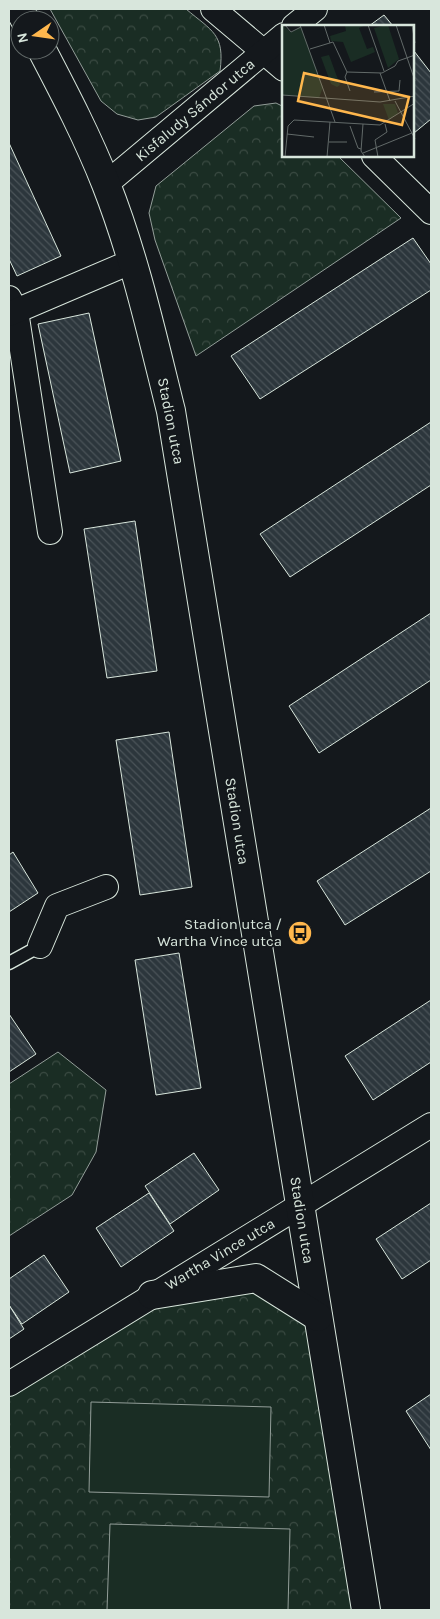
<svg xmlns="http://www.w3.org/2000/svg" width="440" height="1619" viewBox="0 0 440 1619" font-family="Karla,sans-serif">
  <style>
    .park { fill: url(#park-crowns); stroke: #939e99 }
    .garden { fill: #1a2d24; stroke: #939e99 }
    .building { fill: url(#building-back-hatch); stroke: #d8e6dc }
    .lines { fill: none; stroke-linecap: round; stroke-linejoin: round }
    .lane-casing { stroke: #d8e6dc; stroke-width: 15 }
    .street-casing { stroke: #d8e6dc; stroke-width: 26 }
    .secondary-casing { stroke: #d8e6dc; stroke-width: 30 }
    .lane { stroke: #14181c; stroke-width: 12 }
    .street { stroke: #14181c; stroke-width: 24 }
    .secondary { stroke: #14181c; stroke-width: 28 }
    .labels { text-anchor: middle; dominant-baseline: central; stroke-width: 4; stroke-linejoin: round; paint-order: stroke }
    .street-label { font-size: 15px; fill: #d8e6dc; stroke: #14181c }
    .poi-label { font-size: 15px; fill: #d8e6dc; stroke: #14181c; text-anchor: end }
    .inset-road { fill: none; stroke: #626a69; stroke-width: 1 }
    .view { fill: #ffb74d; fill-opacity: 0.15; stroke: #ffb74d; stroke-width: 2.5 }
    .inset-edge { fill: none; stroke: #d8e6dc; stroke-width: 2.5 }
  </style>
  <defs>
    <pattern id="park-crowns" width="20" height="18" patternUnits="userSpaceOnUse" patternTransform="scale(1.25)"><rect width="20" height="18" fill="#1a2d24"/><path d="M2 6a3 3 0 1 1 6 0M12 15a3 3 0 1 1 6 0" fill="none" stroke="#3b4b43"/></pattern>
    <pattern id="building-back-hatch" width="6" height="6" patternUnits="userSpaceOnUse" patternTransform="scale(1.25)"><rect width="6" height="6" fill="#2c363c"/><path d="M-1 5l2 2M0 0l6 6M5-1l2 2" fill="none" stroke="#4a5358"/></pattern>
  </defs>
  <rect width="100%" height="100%" fill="#14181c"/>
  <g class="park">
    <path d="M50,9h136c26,22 39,25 34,62l-64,46 -18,3 -21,-6 -16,-13z"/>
    <polygon points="276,103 284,107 284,156 338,156 401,218 196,356 155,240 149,213 156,186 254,106"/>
    <polygon points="58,1052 106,1090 96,1152 72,1195 9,1236 9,1084"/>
    <polygon points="256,1278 318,1317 366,1610 9,1610 9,1384 152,1295"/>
  </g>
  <g class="garden">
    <polygon points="91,1402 271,1407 269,1497 89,1492"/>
    <polygon points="110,1524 290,1529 288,1610 107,1610"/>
  </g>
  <g class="building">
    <polygon points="384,15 393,26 369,26"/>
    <polygon points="414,51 431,73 431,119 414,133"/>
    <polygon points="9,143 61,256 17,276 9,259"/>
    <polygon points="413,238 431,264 431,290 260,399 231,356"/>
    <polygon points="89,313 121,461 70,473 38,324"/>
    <polygon points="431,422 431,485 290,577 260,534"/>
    <polygon points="135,521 157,671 107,678 84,529"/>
    <polygon points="431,613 431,680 319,753 289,706"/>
    <polygon points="169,732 192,887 140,895 116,740"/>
    <polygon points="431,808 431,871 345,925 317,881"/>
    <polygon points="13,852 38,893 9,912 9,855"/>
    <polygon points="179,953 201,1088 156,1095 135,960"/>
    <polygon points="431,1000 431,1062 373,1100 345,1056"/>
    <polygon points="9,1014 36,1054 9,1072"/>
    <polygon points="194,1153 219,1190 170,1224 145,1186"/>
    <polygon points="149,1193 174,1231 121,1267 96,1228"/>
    <polygon points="431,1203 431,1260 402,1279 376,1239"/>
    <polygon points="44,1255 69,1292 22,1324 9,1305 9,1279"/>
    <polygon points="9,1305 24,1329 9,1339"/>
    <polygon points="431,1394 431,1450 406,1411"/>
  </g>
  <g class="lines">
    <g class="lane-casing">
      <polyline id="lane" points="9,963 40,946"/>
    </g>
    <g class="street-casing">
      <g id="street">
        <polyline points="213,9 284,69"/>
        <polyline points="294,26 315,9"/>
        <polyline points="374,156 431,212"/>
        <polyline points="106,184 284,35"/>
        <polyline points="9,298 16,311 50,532"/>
        <polyline points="9,314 133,261"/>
        <polyline points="40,946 57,906 106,887"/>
        <polyline points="9,1384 431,1125"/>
      </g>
    </g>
    <g class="secondary-casing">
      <g id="secondary">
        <polyline points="19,9 25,20"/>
        <path d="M42,50c23,44 46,88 64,134 29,74 46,151 65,227l195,1199"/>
        <polyline points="152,1295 256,1278 318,1317"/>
      </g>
    </g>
    <use href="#lane" class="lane"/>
    <use href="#street" class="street"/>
    <use href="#secondary" class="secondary"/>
  </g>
  <defs>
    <g id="bus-disc" transform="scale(1.25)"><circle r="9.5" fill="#ffb74d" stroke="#14181c"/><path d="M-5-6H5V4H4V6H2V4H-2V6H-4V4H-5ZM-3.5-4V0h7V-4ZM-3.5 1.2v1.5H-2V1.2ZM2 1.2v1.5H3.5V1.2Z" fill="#111"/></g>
  </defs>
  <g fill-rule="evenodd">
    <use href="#bus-disc" x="300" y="933"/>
  </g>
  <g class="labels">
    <g class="street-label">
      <text transform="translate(195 110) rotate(-40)">Kisfaludy Sándor utca</text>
      <text transform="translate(171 421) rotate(79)">Stadion utca</text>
      <text transform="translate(237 821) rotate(81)">Stadion utca</text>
      <text transform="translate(302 1220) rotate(81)">Stadion utca</text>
      <text transform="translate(220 1254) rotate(-31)">Wartha Vince utca</text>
    </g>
    <g class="poi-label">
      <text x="282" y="924">Stadion utca /<tspan x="282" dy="17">Wartha Vince utca</tspan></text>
    </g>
  </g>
  <g transform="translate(282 25)">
    <rect width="132" height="132" fill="#14181c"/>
    <path d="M0,0l9,7 10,-5 22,60 -4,11 -37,-3zM63,0h21l-7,3 8,21 6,-2 2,5 -24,10 -8,-20 -12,-1 -1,-5 16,-5zM106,0l11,34 -11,9 -14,-40zM47,30l11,30 -3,2 -6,-3 -10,-27zM101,79h12l3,9 -9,7z" fill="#1a2d24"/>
    <path class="inset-road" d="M3,0l6,7 10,-5M18,0l35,97M42,0l6,18M86,0l16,46M114,0l19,56M130,0l3,18M28,24l23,-7 14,30 35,1 13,-7 3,-5 17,-6M65,47l-2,5 5,14M98,48l10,28M92,67l25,-1 1,-11M0,70l98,7 35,-6M113,76l20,38M81,99l-2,27 4,6M68,101l8,22 3,1M5,109l27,3M47,117h18M81,128l49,-20M3,132l3,-31 6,-6 86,5 35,-22M45,132l3,-35M96,132l-3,-17 12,-8 -2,-8"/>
    <path class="view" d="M22,48l105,24 -7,28 -104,-24z"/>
    <rect width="132" height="132" class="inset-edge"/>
  </g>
  <rect width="440" height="1619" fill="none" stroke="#d8e6dc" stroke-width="20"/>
  <g transform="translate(35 35) rotate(257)"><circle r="24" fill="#14181c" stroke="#626a69"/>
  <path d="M0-4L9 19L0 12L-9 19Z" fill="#ffb74d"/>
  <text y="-8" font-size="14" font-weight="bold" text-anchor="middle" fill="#d8e6dc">N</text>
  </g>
</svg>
